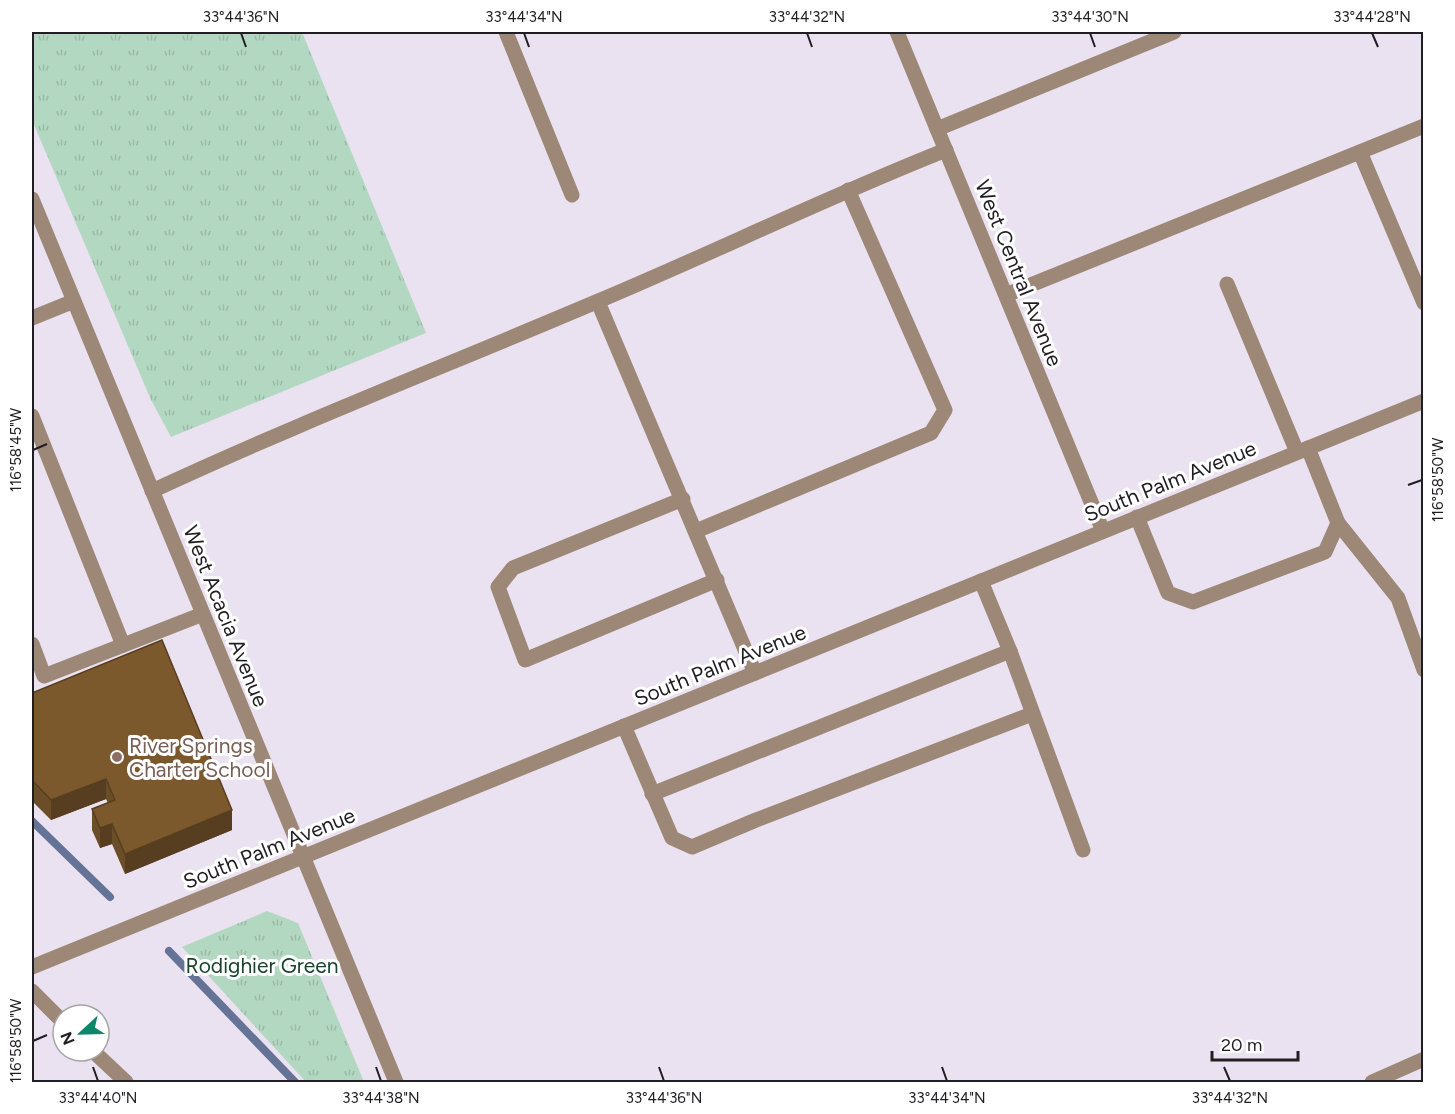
<svg xmlns="http://www.w3.org/2000/svg" width="1455" height="1114" viewBox="0 0 1455 1114" font-family="Figtree,sans-serif">
  <style>
    .grass { fill: url(#grass-tufts) }
    .lines { fill: none; stroke-linecap: round; stroke-linejoin: round }
    .stream { stroke: #647396; stroke-width: 8 }
    .minor { stroke: #9d8878; stroke-width: 15 }
    .wall { fill: #6b4d27 }
    .shaded-wall { fill: #573e20 }
    .building { fill: #7c592d; stroke: #573e20; stroke-width: 1.5 }
    .ticks { fill: none; stroke: #211e23; stroke-width: 2 }
    .education-dot { fill: #8d6e63; stroke: #fff; stroke-width: 2 }
    .labels { text-anchor: middle; dominant-baseline: central; stroke-width: 6; stroke-linejoin: round; paint-order: stroke }
    .street-label { font-size: 21px; fill: #211e23; stroke: #fff }
    .education-label { font-size: 21px; fill: #785e54; stroke: #fff; text-anchor: start }
    .park-label { font-size: 21px; fill: #17432c; stroke: #fff }
    .neatline { fill: none; stroke: #211e23; stroke-width: 2 }
    .ticks-label { font-size: 15px; text-anchor: middle; fill: #211e23 }
  </style>
  <defs>
    <pattern id="grass-tufts" width="24" height="20" patternUnits="userSpaceOnUse" patternTransform="scale(1.5)"><rect width="24" height="20" fill="#b3d8c1"/><path d="M3 7l-1-3M5 7V3M7 7l1-3M15 17l-1-3M17 17v-4M19 17l1-3" fill="none" stroke="#9ab9a6"/></pattern>
  </defs>
  <rect width="100%" height="100%" fill="#eae2f0"/>
  <g class="grass">
    <polygon points="32,32 302,32 426,333 171,437 151,400 32,120"/>
    <polygon points="267,911 298,923 364,1082 306,1082 182,947"/>
  </g>
  <g class="lines">
    <g class="stream">
      <polyline points="32,821 110,897"/>
      <polyline points="169,951 295,1082"/>
    </g>
    <g class="minor">
      <polyline points="506,32 572,195"/>
      <polyline points="897,32 1103,531"/>
      <polyline points="937,129 1174,32"/>
      <polyline points="1360,152 1424,303"/>
      <polyline points="32,199 396,1082"/>
      <polyline points="1227,284 1297,452"/>
      <polyline points="1006,295 1424,126"/>
      <polyline points="598,302 755,673"/>
      <polyline points="32,318 74,301"/>
      <polyline points="32,416 123,645"/>
      <path d="M152,491c146,-68 296,-126 444,-189 117,-49 231,-105 350,-152"/>
      <polyline points="683,499 513,568 498,587 525,660 717,580"/>
      <polyline points="1137,517 1168,593 1193,602 1325,552 1338,523 1308,448"/>
      <polyline points="1338,523 1398,598 1424,670"/>
      <polyline points="696,531 931,433 945,410 848,190"/>
      <polyline points="981,581 1010,651 1083,850"/>
      <polyline points="32,644 44,676 203,614"/>
      <polyline points="624,726 672,838 692,847 756,820 1032,714"/>
      <polyline points="652,794 1010,651"/>
      <polyline points="32,967 1424,401"/>
      <polyline points="32,991 63,1022"/>
      <polyline points="93,1051 126,1082"/>
      <polyline points="1372,1082 1424,1059"/>
    </g>
  </g>
  <polygon class="wall" points="32,693 232,830 125,874 112,844 100,848 92,830 92,809 108,803 106,799 51,820 32,801"/>
  <g class="shaded-wall">
    <polygon points="106,779 106,799 51,820 51,800"/>
    <polygon points="232,810 232,830 125,874 125,854"/>
    <polygon points="112,824 112,844 100,848 100,828"/>
  </g>
  <polygon class="building" points="162,640 232,810 125,854 112,824 100,828 92,809 115,800 106,779 51,800 32,780 32,693"/>
  <path class="ticks" d="M241,33l5,14M524,33l5,14M807,33l5,14M1090,33l5,14M1372,33l6,14M33,450l14,-6M1408,485l14,-5M33,1041l14,-6M93,1067l5,14M376,1067l5,14M659,1067l5,14M942,1067l5,14M1224,1067l6,14"/>
  <circle class="education-dot" cx="117" cy="757" r="6"/>
  <g class="labels">
    <g class="street-label">
      <text transform="translate(1019 273) rotate(68)">West Central Avenue</text>
      <text transform="translate(1170 481) rotate(-22)">South Palm Avenue</text>
      <text transform="translate(226 616) rotate(68)">West Acacia Avenue</text>
      <text transform="translate(720 665) rotate(-22)">South Palm Avenue</text>
      <text transform="translate(269 848) rotate(-22)">South Palm Avenue</text>
    </g>
    <g class="education-label">
      <text x="129" y="745">River Springs<tspan x="129" dy="24">Charter School</tspan></text>
    </g>
    <g class="park-label">
      <text x="262" y="965">Rodighier Green</text>
    </g>
  </g>
  <rect width="1455" height="1114" fill="none" stroke="#ffffff" stroke-width="66"/>
  <g transform="translate(81 1033) rotate(248)"><circle r="28" fill="#ffffff" stroke="#a6a5a7" stroke-width="1.5"/>
  <path d="M0-4.5L10 22L0 15L-10 22Z" fill="#0c8769"/>
  <text y="-9" font-size="16" font-weight="bold" text-anchor="middle" fill="#211e23">N</text>
  </g>
  <path d="M1212 1051v9h86v-9" fill="none" stroke="#211e23" stroke-width="3"/>
  <text x="1221" y="1051" font-size="18" fill="#211e23" stroke="#ffffff" stroke-width="4.5" paint-order="stroke">20 m</text>
  <rect x="33" y="33" width="1389" height="1048" class="neatline"/>
  <g class="ticks-label">
    <text x="241" y="22">33°44'36"N</text>
    <text x="524" y="22">33°44'34"N</text>
    <text x="807" y="22">33°44'32"N</text>
    <text x="1090" y="22">33°44'30"N</text>
    <text x="1372" y="22">33°44'28"N</text>
    <text transform="translate(16 450) rotate(-90)" y="5">116°58'45"W</text>
    <text transform="translate(1438 480) rotate(-90)" y="5">116°58'50"W</text>
    <text transform="translate(16 1041) rotate(-90)" y="5">116°58'50"W</text>
    <text x="98" y="1103">33°44'40"N</text>
    <text x="381" y="1103">33°44'38"N</text>
    <text x="664" y="1103">33°44'36"N</text>
    <text x="947" y="1103">33°44'34"N</text>
    <text x="1230" y="1103">33°44'32"N</text>
  </g>
</svg>
